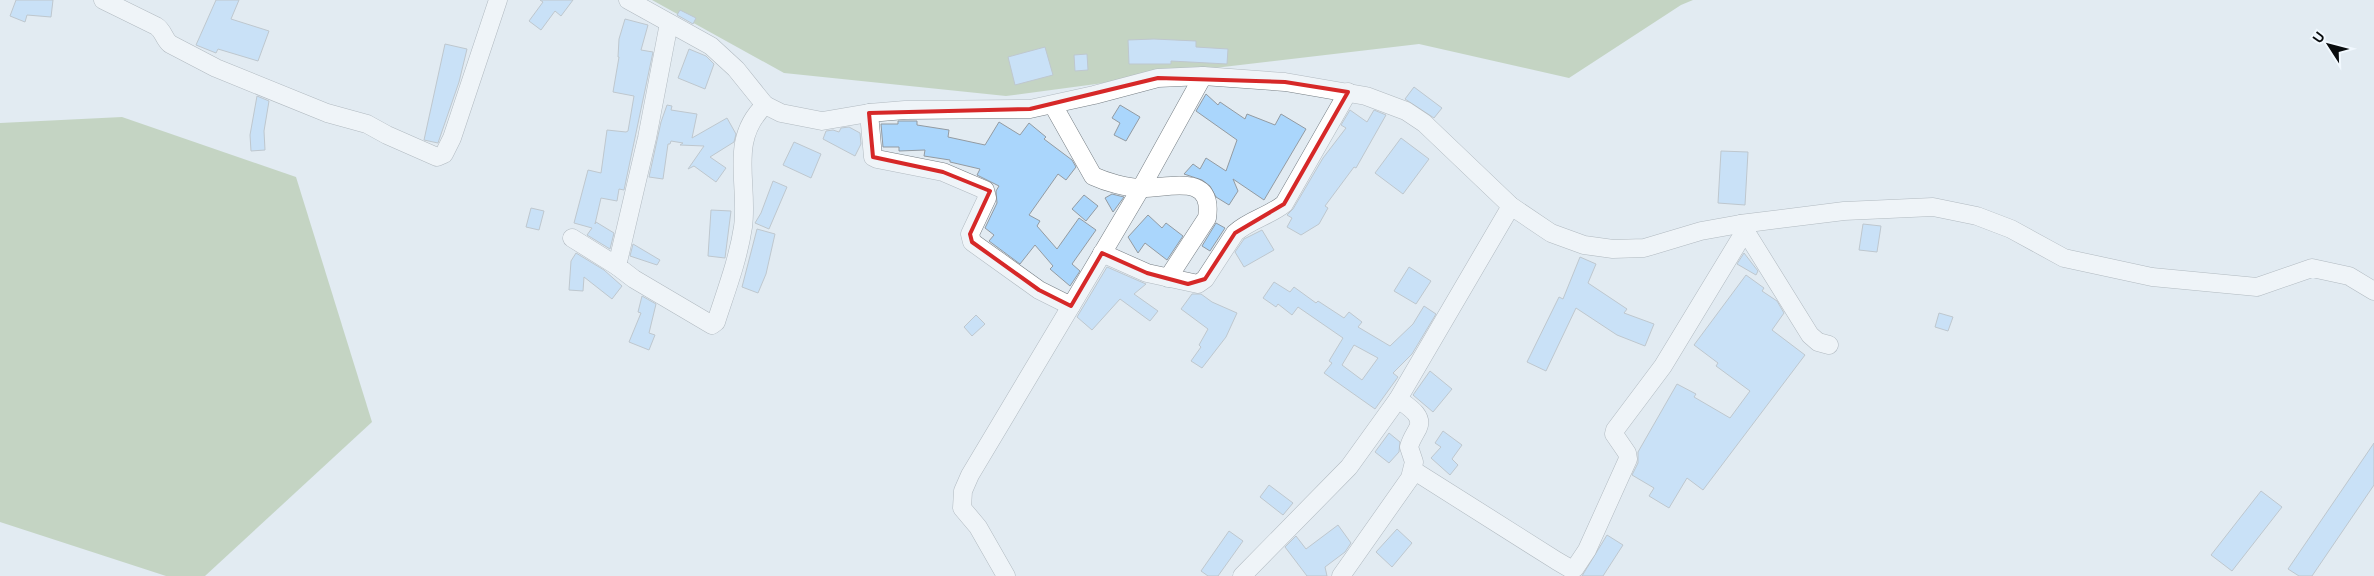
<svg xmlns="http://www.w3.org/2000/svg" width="2374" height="576" viewBox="0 0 2374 576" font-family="Figtree,sans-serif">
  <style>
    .forest { fill: #a0b98b }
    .building { fill: #aad6fc; stroke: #939ba2; fill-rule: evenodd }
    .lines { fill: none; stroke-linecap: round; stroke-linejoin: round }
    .minor-casing { stroke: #767e84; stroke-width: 19 }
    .minor { stroke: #fff; stroke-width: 18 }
    .marked { fill: none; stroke: #d62828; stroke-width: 4; stroke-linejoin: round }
  </style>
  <rect width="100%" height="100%" fill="#e2ebf2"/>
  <g class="forest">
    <polygon points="652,0 1693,0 1681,5 1569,78 1419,44 1223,67 1006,96 784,73"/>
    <polygon points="122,117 296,177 372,422 205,576 166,576 0,522 0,123"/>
  </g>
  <g class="building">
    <polygon points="16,0 53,0 51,17 27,15 25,22 10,16"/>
    <polygon points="216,0 239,0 231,19 269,31 258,61 218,49 216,53 196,45"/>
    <polygon points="540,0 573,0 561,16 555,11 541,30 529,21 543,2"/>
    <polygon points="680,10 696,18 693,24 677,15"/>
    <polygon points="625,19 648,25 641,50 653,52 624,190 619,189 617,201 601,198 595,224 596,222 614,233 610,249 587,235 592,228 574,223 588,170 601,173 607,130 626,132 628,131 634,96 613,92 619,57 618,57 619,39"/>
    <polygon points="1154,39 1196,41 1196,47 1228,49 1227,64 1171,61 1171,64 1129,64 1128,40"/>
    <polygon points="445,44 467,49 459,82 438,143 424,140"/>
    <polygon points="1045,47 1053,75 1015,85 1008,57"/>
    <polygon points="689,49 706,56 714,64 705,89 678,78"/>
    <polygon points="1087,54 1088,70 1075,71 1074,55"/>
    <polygon points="1414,87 1442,108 1434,118 1405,99"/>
    <polygon points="1206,94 1218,105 1220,102 1245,119 1247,114 1275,125 1281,114 1306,129 1264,200 1233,179 1238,191 1229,205 1216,197 1210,186 1202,180 1184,174 1193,164 1200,169 1206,158 1226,171 1237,140 1196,111"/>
    <polygon points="257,96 269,101 264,131 265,150 251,151 250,135"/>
    <polygon points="667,105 672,106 671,110 697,114 692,138 727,118 736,134 734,142 710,157 726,168 716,182 694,166 688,169 704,146 680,145 683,143 671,141 670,144 668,144 663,179 649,177 661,122"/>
    <polygon points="1120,105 1140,117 1126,141 1114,135 1120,123 1112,118"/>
    <polygon points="1350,110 1367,122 1374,110 1386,115 1356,168 1354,167 1325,206 1328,208 1319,224 1301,235 1287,227 1292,218 1287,215 1293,209 1323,158 1346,128 1341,125"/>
    <polygon points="898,121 917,121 917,125 949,130 948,137 985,145 999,122 1020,135 1029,123 1046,137 1044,139 1072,160 1076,167 1066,180 1058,174 1029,215 1040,221 1037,226 1057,249 1079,218 1096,230 1072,264 1080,271 1070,286 1050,269 1053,266 1035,245 1020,264 989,241 994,235 985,228 997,203 996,191 999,186 977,175 980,169 950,162 950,160 924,156 925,150 899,151 899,147 883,147 881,124 898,124"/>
    <polygon points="849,127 860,133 861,144 855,156 823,139 826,131 833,130 839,132 841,128"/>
    <polygon points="1401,138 1429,159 1403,194 1375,173"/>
    <polygon points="794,142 821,154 811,178 783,165"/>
    <polygon points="1721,151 1748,152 1745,205 1718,203"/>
    <polygon points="773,181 787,187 769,229 755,223 761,213"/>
    <polygon points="1112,194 1124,197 1113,212 1105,198"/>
    <polygon points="1084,195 1098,206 1086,221 1072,209"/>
    <polygon points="531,208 544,211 539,230 526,227"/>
    <polygon points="711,210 731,211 725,258 708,256"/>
    <polygon points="1148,215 1162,228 1166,223 1183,236 1167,260 1145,243 1138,253 1128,237"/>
    <polygon points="1216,223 1225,228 1210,251 1202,246"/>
    <polygon points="1863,224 1881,226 1877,252 1859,250"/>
    <polygon points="757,229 775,234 766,274 758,293 742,287"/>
    <polygon points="1262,230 1274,250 1244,267 1235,252 1244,239"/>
    <polygon points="633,244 660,260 657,265 630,256"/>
    <polygon points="576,253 604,270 622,286 612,299 584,277 583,291 569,290 571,261"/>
    <polygon points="1744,253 1758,271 1756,275 1737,264"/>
    <polygon points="1580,257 1596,264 1588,283 1627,309 1624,313 1654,324 1645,346 1617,335 1576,308 1546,371 1527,362 1559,297 1563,299"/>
    <polygon points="1107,267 1146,284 1134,294 1158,311 1150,321 1120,299 1092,330 1077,317"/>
    <polygon points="1409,267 1431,281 1416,304 1394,291"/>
    <polygon points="1746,275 1764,288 1762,291 1777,301 1784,313 1772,330 1805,355 1703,490 1687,478 1669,508 1649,496 1654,488 1632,475 1638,463 1638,452 1677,384 1696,394 1694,397 1730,418 1750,391 1716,366 1718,363 1694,345"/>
    <path d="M1274,282l16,10 4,-5 22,16 2,-2 26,17 5,-6 13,10 -4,5 32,19 23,-22 11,-18 12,8 -24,40 -19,19 5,4 -23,32 -51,-36 8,-10 -3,-2 14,-23 -45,-31 -6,8 -14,-11 -2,3 -13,-9zM1354,345l24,13 -16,22 -20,-15z"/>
    <polygon points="1192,294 1201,294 1212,302 1237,313 1226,337 1202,368 1191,361 1201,347 1199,345 1208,329 1181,309"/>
    <polygon points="642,296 656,304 649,333 655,335 649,350 629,342 641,313 638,312"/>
    <polygon points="1939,313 1953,317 1948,331 1935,327"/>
    <polygon points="976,315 985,324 972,336 964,327"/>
    <polygon points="1430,371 1452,389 1433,412 1413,395"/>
    <polygon points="1443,431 1462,445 1452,459 1458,465 1450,475 1431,458 1441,447 1435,443"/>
    <polygon points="1389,433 1400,442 1399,452 1389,463 1375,452"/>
    <polygon points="2374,443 2374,485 2312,576 2299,576 2288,569"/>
    <polygon points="1269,485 1293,503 1283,515 1260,497"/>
    <polygon points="2261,491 2282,507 2232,571 2211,555"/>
    <polygon points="1338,525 1351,543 1345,552 1325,567 1327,576 1307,576 1285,547 1296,536 1306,549"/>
    <polygon points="1397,529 1412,543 1392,567 1376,552"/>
    <polygon points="1229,531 1243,541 1218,576 1208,576 1201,571"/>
    <polygon points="1607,535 1623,545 1603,576 1582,576"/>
  </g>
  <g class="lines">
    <g class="minor-casing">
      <g id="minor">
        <path d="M103,0l53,26c8,5 7,12 14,18l46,24 111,45 40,11 20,11 50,22 7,-3 8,-16 46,-138"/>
        <polyline points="628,0 711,46 736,69 765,105"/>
        <path d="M669,23l-22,115 -30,128 17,13 78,46 4,-3c10,-31 22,-62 27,-95 6,-44 -15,-87 22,-122l16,8 41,8 47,-8 36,-3 125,-1 64,-14 64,-17 45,-2 82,6 81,14 40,15 18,12 87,83 40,27 33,12 29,4 31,-1 57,-17 39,-7 104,-13 89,-4 44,9 34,13 53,29 88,19 105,10 55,-19 37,8 25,15"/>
        <path d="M1053,105l40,71c13,6 34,12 48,12 26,1 73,-17 66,30l-39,60"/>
        <polyline points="869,113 873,157 877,159 943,172 985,190 987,198 970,234 972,242 1039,290 1071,306 1141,188 1203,76"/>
        <polyline points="1741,224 1810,335 1818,342 1829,345"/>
        <polyline points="572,238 617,266"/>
        <path d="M1102,253l45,20 51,11 7,-5 30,-46c14,-13 34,-17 49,-29l64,-112"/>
        <polyline points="1413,470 1557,561 1569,568 1575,568 1587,550 1628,459 1627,453 1614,434 1615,430 1663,366 1745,231"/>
        <polyline points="1006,576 978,527 962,508 963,491 970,475 1071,306"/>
        <polyline points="1242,576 1349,467 1398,399 1511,206"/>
        <path d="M1341,576l69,-98 4,-16 -5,-15c2,-8 6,-13 9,-19 6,-13 -11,-22 -20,-29"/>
      </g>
    </g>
    <use href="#minor" class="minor"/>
  </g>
  <path d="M0 0H2374V576H0ZM1158,78l127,4 63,10 -64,112 -49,29 -30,46 -17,5 -41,-11 -45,-20 -31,53 -32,-16 -67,-48 -2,-8 20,-43 -47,-19 -70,-15 -4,-44 161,-4z" fill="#e2ebf2" fill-opacity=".55" fill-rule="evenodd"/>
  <path class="marked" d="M1158,78l127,4 63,10 -64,112 -49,29 -30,46 -17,5 -41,-11 -45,-20 -31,53 -32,-16 -67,-48 -2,-8 20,-43 -47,-19 -70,-15 -4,-44 161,-4z"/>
  <g transform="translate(2329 45) rotate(306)" stroke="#f1f8fe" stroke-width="4" paint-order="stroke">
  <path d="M0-4L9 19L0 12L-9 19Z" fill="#090c0e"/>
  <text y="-8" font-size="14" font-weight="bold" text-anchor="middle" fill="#090c0e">U</text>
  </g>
</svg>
